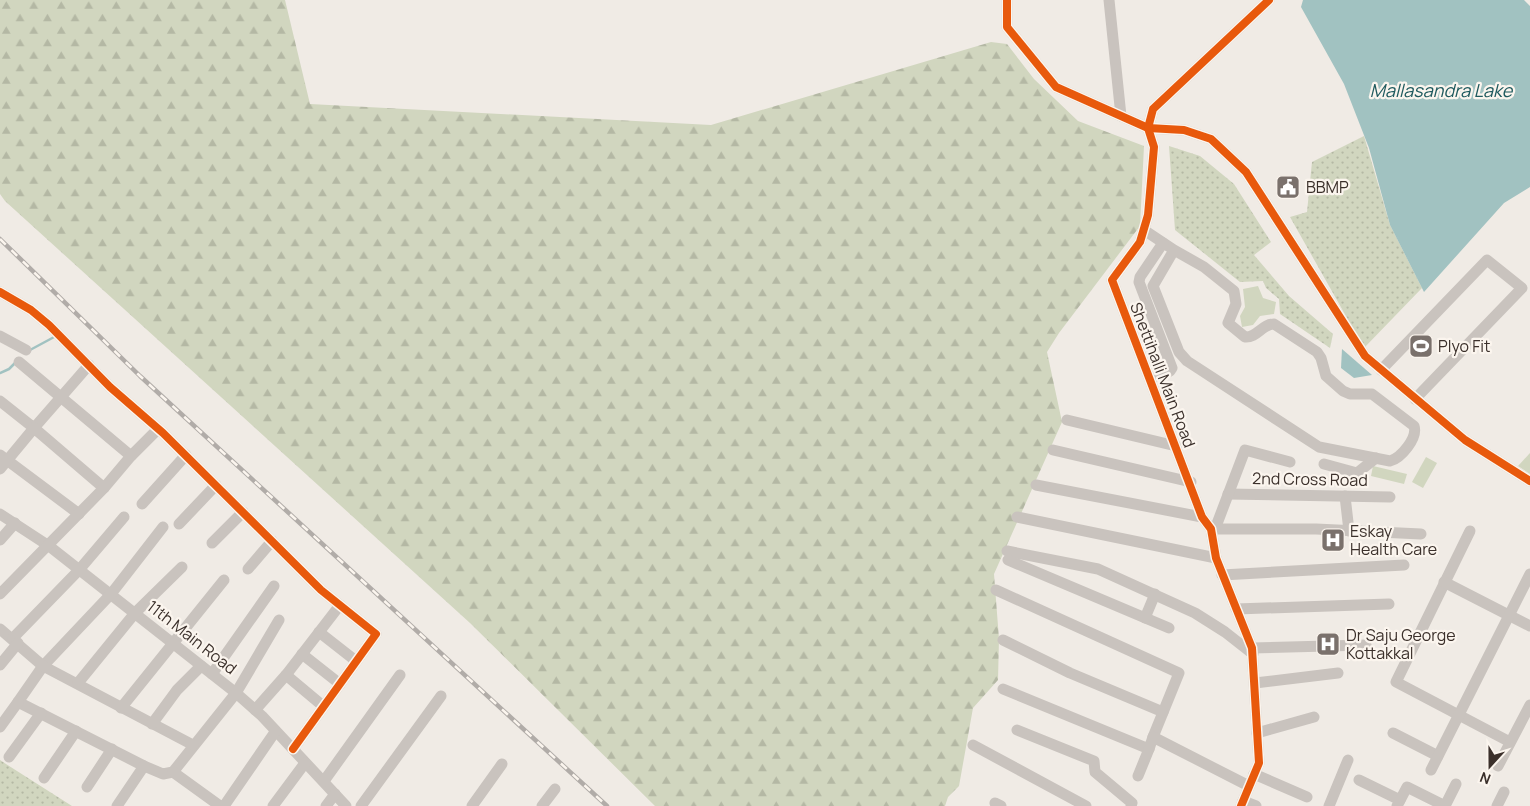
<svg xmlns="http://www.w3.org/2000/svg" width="1530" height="806" viewBox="0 0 1530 806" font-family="Manrope,sans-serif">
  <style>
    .grass { fill: url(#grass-dots) }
    .forest { fill: url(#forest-firs) }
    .park { fill: #d1d6bf }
    .water { fill: #a1c2c1 }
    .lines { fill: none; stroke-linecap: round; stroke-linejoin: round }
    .stream { stroke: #a1c2c1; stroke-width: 2.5 }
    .minor { stroke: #c9c3be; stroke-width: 11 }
    .rail-casing { stroke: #b1aca8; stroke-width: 4.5 }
    .rail { stroke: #fbf5ee; stroke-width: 2.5; stroke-dasharray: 8; stroke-linecap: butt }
    .cycleway-casing { stroke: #fbf5ee; stroke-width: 11 }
    .cycleway { stroke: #e8590c; stroke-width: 8 }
    .labels { text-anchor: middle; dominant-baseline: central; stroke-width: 4.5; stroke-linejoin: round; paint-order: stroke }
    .poi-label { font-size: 16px; fill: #3b302b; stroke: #fbf5ee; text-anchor: start }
    .street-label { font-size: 16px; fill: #3b302b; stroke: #fbf5ee }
    .water-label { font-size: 18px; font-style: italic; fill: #1f5a5e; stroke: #fbf5ee }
  </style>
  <defs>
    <pattern id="grass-dots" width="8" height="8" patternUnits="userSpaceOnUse" patternTransform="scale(1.25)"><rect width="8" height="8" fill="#d1d6bf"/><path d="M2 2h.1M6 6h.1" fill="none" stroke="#b4b8a4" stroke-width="1.8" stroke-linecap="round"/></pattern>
    <pattern id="forest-firs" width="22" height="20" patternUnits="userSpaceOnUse" patternTransform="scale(1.25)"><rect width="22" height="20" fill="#d1d6bf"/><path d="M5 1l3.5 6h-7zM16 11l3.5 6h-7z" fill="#b4b8a4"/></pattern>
  </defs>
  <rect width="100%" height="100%" fill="#f0ebe5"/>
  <g class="grass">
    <polygon points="1364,136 1390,225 1422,288 1364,348 1290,217 1307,212 1312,162"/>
    <polygon points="1169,146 1200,156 1234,184 1271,242 1254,255 1289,296 1333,334 1330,348 1280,314 1279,299 1266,288 1263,281 1240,282 1175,230"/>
    <polygon points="0,760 6,764 72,806 0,806"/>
  </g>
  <polygon class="forest" points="0,0 285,0 310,104 711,125 991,42 1007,44 1034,79 1078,121 1144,146 1140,226 1059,333 1047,352 1062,422 994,574 999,639 998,680 973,708 959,786 948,797 945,806 655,806 470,623 5,201 0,194"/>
  <g class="park">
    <polygon points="1258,286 1263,298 1276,302 1274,314 1260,316 1253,325 1242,327 1240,316 1245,307 1243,289"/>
    <polygon points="1530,453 1530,474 1518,466"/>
    <polygon points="1426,457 1437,463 1423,488 1412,482"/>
    <polygon points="1373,466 1407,474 1404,484 1371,476"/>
  </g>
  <g class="water">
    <polygon points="1303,0 1524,0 1530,6 1530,187 1504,203 1424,292 1390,225 1369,148 1344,84 1301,7"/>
    <polygon points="1342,349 1372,375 1354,378 1341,368"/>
  </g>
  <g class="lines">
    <g class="stream">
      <polyline points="30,350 56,336"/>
      <polyline points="0,373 9,369 15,363"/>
    </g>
    <g class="minor">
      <polyline points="1007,0 1007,27 1056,87 1148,128 1184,130 1211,139 1246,172 1365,356 1465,440 1530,481"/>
      <polyline points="1109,0 1121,116"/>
      <path d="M1144,230l30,20 -21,36 26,66 8,9 132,86 71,14c11,-3 28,-23 24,-35l-42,-32h-22l-7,-3 -17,-15 -5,-18 -4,-6 -43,-28c-12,0 -17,14 -29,13l-17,-14 8,-19 -2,-13 -30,-24 -30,-17"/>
      <polyline points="0,292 31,310 49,325 110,387 163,433 321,590 376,634 293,749"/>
      <polyline points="0,336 26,350"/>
      <polyline points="19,362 131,456"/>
      <polyline points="1381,370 1487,260 1522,288 1415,399"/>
      <polyline points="1151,378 1170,371 1172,368 1139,282 1140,277 1163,243"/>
      <polyline points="0,401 34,428 89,365"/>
      <polyline points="1067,420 1176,446"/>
      <polyline points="1053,450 1191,482"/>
      <polyline points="0,455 79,514"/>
      <polyline points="1324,464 1357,473 1376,458"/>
      <polyline points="0,469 34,428 104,488"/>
      <polyline points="1036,485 1202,517"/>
      <polyline points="1228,494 1390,497"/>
      <polyline points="1345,496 1349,531"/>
      <polyline points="142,504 186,455"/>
      <polyline points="0,514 49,546 236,693 262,716 346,806"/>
      <polyline points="1017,517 1216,558"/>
      <polyline points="179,524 216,485"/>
      <polyline points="163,527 111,594 43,666 18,702 144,766 163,774 173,772 236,693 279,620"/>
      <polyline points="1211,529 1316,529 1421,534"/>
      <polyline points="1215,529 1245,450 1290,462"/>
      <polyline points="1470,531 1396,682 1510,742"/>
      <polyline points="0,540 15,523"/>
      <polyline points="212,543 243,512"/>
      <polyline points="1007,551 1098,569 1195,613 1225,632 1253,654"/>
      <polyline points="1008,560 1169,628"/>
      <polyline points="248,569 272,541"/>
      <polyline points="1222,575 1404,565"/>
      <polyline points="1444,582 1530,626"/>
      <polyline points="996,590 1179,673 1153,737"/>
      <polyline points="0,594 104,488 131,456 158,429"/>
      <polyline points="1236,609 1389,604"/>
      <polyline points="1145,618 1155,594"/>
      <polyline points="0,629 43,666 193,745"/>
      <polyline points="319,632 356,661"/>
      <polyline points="13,638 79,570 124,517"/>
      <polyline points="1003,640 1070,673 1163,712"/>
      <polyline points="1252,648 1366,645"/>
      <polyline points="302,654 340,684"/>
      <polyline points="0,665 18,643"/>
      <polyline points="212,674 274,586"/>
      <polyline points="286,675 323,706"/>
      <polyline points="78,683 135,613 182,567"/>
      <polyline points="1255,683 1338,673"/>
      <polyline points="1003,689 1149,749 1153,737 1249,786"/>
      <polyline points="121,708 224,580"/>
      <polyline points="255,710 286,675 340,605"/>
      <polyline points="152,724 177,690 201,666"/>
      <polyline points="0,727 18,702"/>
      <polyline points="1017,730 1094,761 1095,772 1132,803 1131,806"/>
      <polyline points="1257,733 1314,717"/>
      <polyline points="1393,733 1438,756"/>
      <polyline points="973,745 1086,806"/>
      <polyline points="9,757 41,713"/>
      <polyline points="1498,766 1530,705"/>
      <polyline points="1431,770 1530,574"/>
      <polyline points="173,772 220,806"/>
      <polyline points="1254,774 1307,797"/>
      <polyline points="1138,776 1149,749"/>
      <polyline points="44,778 76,731"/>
      <polyline points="1359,780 1400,800"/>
      <polyline points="324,781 400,675"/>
      <polyline points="87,787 112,749"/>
      <polyline points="1243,801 1256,806"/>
      <polyline points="995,803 1001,806"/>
      <polyline points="117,806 144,766"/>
      <polyline points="224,806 275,732"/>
      <polyline points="273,806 305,763"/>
      <polyline points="326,806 335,794"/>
      <polyline points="361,806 441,696"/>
      <polyline points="472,806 502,764"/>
      <polyline points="542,806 555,789"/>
      <polyline points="1241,806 1259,763 1252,648 1216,558 1211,529 1202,517 1112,280 1140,242 1148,215 1154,147 1148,128 1153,109 1269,0"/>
      <polyline points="1329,806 1348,760"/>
      <polyline points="1397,806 1407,787 1445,806"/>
      <polyline points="1445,806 1456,784"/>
      <polyline points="1497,806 1504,792"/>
    </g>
    <g class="rail-casing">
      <polyline id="rail" points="0,239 140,376 607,806"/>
    </g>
    <use href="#rail" class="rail"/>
    <g class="cycleway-casing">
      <g id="cycleway">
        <polyline points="1007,0 1007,27 1056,87 1148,128 1184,130 1211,139 1246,172 1365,356 1465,440 1530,481"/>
        <polyline points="0,292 31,310 49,325 110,387 163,433 321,590 376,634 293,749"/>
        <polyline points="1241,806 1259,763 1252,648 1216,558 1211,529 1202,517 1112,280 1140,242 1148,215 1154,147 1148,128 1153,109 1269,0"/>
      </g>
    </g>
    <use href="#cycleway" class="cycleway"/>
  </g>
  <defs>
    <g id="civic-square" transform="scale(1.25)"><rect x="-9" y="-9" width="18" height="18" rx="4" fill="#7a716c" stroke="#fbf5ee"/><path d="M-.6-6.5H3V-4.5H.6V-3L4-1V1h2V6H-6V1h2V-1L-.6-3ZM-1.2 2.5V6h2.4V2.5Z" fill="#fff"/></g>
    <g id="stadium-square" transform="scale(1.25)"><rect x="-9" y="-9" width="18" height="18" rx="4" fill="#7a716c" stroke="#fbf5ee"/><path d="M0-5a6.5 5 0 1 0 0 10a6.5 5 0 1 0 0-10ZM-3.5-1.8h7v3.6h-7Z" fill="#fff"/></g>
    <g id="hospital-square" transform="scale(1.25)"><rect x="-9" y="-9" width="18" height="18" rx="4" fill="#7a716c" stroke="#fbf5ee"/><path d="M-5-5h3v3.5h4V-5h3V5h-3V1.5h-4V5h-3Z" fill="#fff"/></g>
  </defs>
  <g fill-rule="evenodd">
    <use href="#civic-square" x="1288" y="187"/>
    <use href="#stadium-square" x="1421" y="346"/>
    <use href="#hospital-square" x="1333" y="540"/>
    <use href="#hospital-square" x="1328" y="644"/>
  </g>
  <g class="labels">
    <g class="poi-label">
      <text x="1306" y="187">BBMP</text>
      <text x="1438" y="346">Plyo Fit</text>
      <text x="1350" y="531">Eskay<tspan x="1350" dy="18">Health Care</tspan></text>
      <text x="1346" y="635">Dr Saju George<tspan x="1346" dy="18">Kottakkal</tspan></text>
    </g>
    <g class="street-label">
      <text transform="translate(1163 375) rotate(69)">Shettihalli Main Road</text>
      <text transform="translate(1310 479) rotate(1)">2nd Cross Road</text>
      <text transform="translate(192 637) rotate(38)">11th Main Road</text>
    </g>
    <g class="water-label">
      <text x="1441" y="90">Mallasandra Lake</text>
    </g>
  </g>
  <g transform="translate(1490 766) rotate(201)" stroke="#fbf5ee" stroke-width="4" paint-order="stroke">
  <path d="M0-4L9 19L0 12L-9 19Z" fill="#3b302b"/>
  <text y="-8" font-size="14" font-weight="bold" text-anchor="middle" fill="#3b302b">N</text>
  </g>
</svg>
